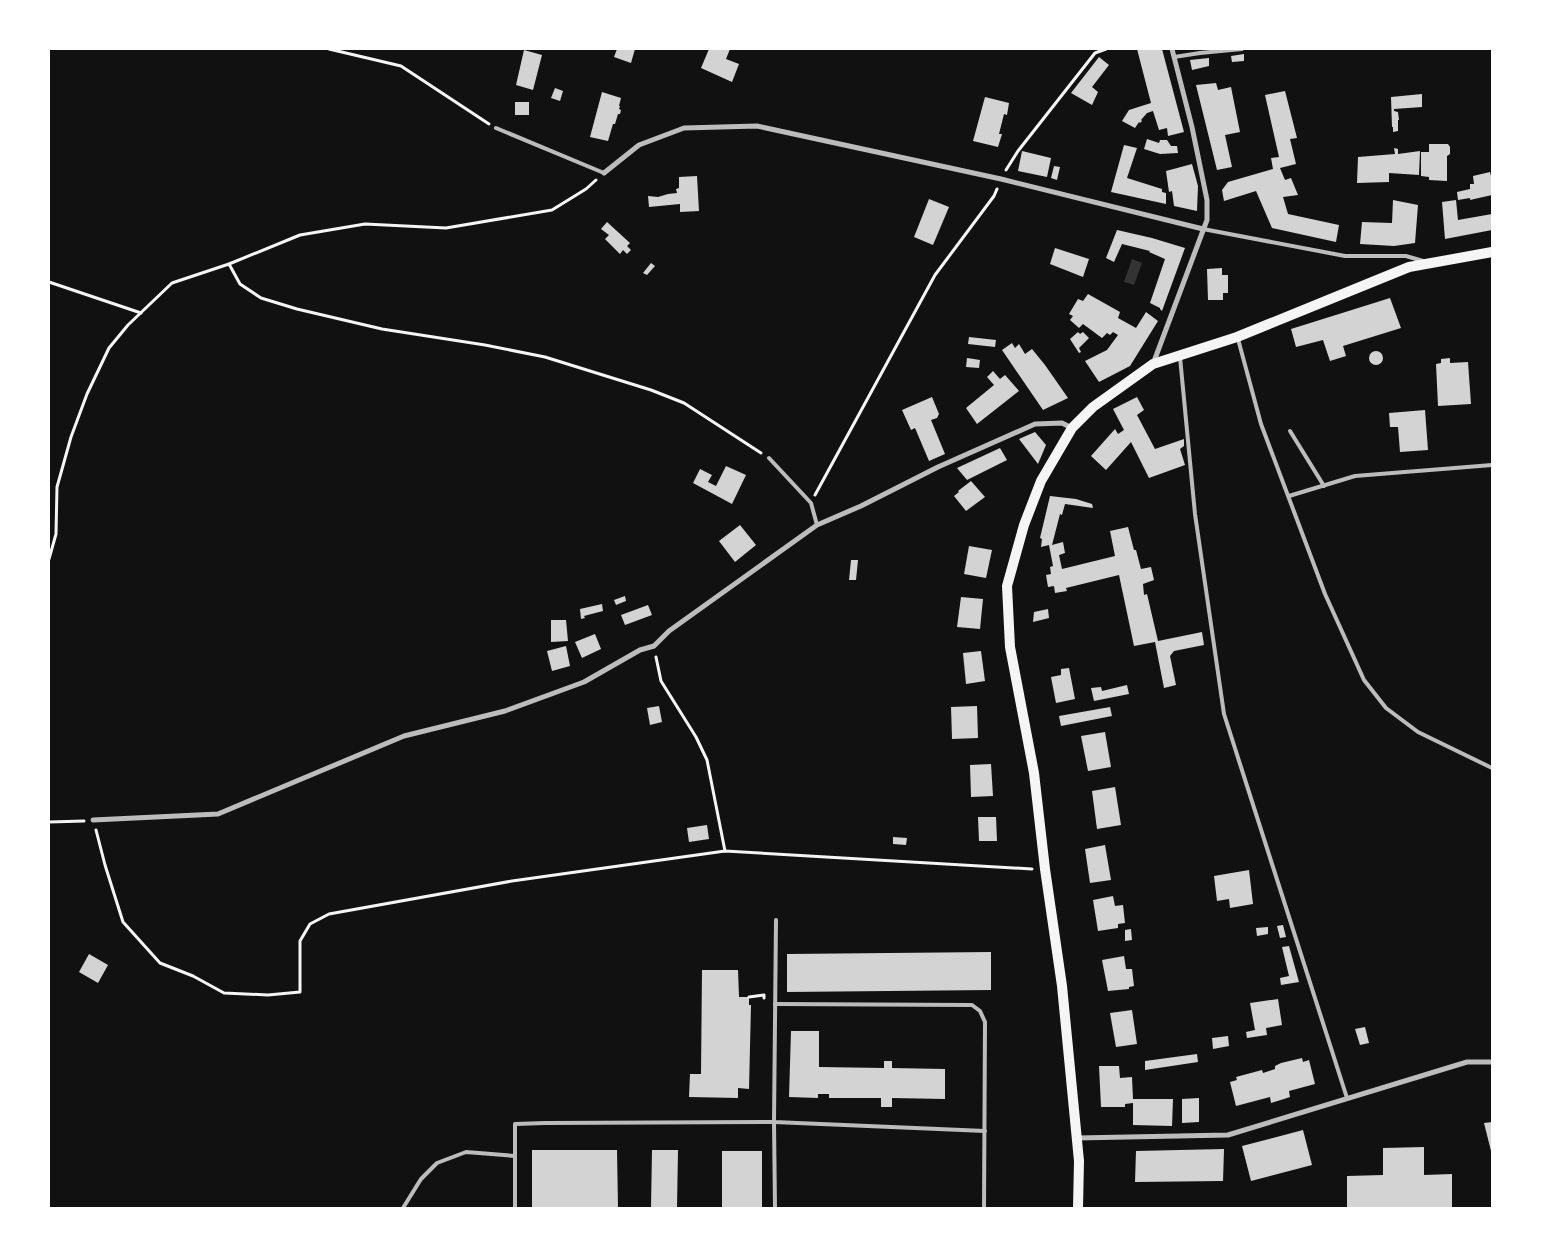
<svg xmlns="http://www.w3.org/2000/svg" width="1541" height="1257" viewBox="0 0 1541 1257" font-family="'Sofia Sans Condensed',sans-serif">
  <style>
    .water { fill: #333 }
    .building { fill: #d3d3d3 }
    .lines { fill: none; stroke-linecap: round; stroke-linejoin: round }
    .path { stroke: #f5f5f5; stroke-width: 3 }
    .service { stroke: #bcbcbc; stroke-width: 4 }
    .minor { stroke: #bcbcbc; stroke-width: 5 }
    .secondary { stroke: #f5f5f5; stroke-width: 10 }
  </style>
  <rect width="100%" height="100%" fill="#111"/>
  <polygon class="water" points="1132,259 1142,263 1134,285 1124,282"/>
  <g class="building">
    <polygon points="617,49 635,49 631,63 614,57"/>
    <polygon points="709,49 730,49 726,59 739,64 732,82 701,68"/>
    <polygon points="1137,49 1162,49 1184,132 1168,136 1167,128 1159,130 1153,111 1147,113 1141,120 1142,121 1140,123 1139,122 1135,128 1122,121 1129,110 1151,103"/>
    <polygon points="524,50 542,55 533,90 516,85"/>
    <polygon points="1244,54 1244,61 1232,62 1231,56"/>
    <polygon points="1099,57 1109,65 1092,87 1098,92 1092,105 1071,93"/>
    <polygon points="1209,58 1209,66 1192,70 1190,60"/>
    <polygon points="1216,83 1218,90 1231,87 1240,132 1225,135 1232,167 1217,170 1196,85"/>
    <polygon points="555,88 563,91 560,101 551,98"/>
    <polygon points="1285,91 1297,138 1290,139 1296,164 1280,168 1285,180 1291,178 1298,195 1283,197 1288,214 1339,225 1336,242 1272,228 1256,191 1224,201 1222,190 1228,182 1273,169 1271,158 1279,157 1265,95"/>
    <polygon points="602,92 621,98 619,106 620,106 619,109 621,110 620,114 618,114 615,124 613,124 608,141 590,137"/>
    <polygon points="1422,94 1422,107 1394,109 1394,111 1398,112 1399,120 1398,120 1398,131 1393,132 1393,127 1392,127 1391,97"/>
    <polygon points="985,97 1009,103 1007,115 1004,114 999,134 1002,134 998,147 973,141"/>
    <rect x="515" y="102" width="14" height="13"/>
    <polygon points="1147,139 1159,143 1160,140 1167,140 1171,146 1177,146 1178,153 1160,154 1144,149"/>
    <polygon points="1429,144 1448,144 1450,147 1450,154 1447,156 1447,181 1429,180 1429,177 1421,176 1421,152 1429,152"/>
    <polygon points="1124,145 1137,148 1127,178 1162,189 1162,192 1166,193 1166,204 1111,192"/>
    <polygon points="1394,148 1398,149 1398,154 1420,151 1419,175 1389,173 1389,182 1357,183 1358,157 1395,154"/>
    <polygon points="1022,151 1051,158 1047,177 1018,171"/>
    <polygon points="1192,164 1198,186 1197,211 1174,206 1172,191 1169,192 1166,171"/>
    <polygon points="1054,166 1060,167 1057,180 1051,178"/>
    <polygon points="1490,172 1492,180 1492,195 1470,200 1470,198 1458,200 1457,192 1470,189 1470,184 1474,184 1473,176"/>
    <polygon points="697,176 699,211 680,212 680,204 649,207 648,196 658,197 668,194 677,193 676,189 679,188 679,177"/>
    <polygon points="929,199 949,207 933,245 914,237"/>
    <polygon points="1393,200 1418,205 1415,243 1394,246 1360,244 1362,222 1392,223"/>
    <polygon points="1456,200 1458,220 1492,214 1492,230 1445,239 1442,202"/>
    <polygon points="607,222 630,243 627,246 631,250 627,254 623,250 620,254 605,239 609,235 601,229"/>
    <polygon points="1117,230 1152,238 1185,248 1162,311 1160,309 1160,308 1150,303 1165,259 1149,252 1150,251 1122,244 1114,262 1106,258"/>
    <polygon points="1055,248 1089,259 1083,277 1050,264"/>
    <polygon points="651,263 655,266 647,275 643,273"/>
    <polygon points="1222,268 1222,275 1228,275 1228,293 1223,293 1223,300 1208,300 1207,269"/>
    <polygon points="1088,294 1120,312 1118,318 1136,328 1146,312 1158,321 1130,366 1099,382 1085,361 1107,350 1118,335 1113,332 1110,335 1107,333 1102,338 1083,324 1079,328 1070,320 1073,316 1069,314 1078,299 1083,301"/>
    <polygon points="1390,298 1401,328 1343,346 1346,356 1330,361 1323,340 1296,347 1291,329"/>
    <polygon points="1078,332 1080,334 1083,332 1089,338 1079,348 1081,352 1079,353 1070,339"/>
    <polygon points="969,337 996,340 995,347 968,344"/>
    <polygon points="1012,343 1015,348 1019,344 1025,354 1032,349 1045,365 1068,398 1043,410 1002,350"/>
    <circle cx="1376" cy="358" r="7"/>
    <polygon points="967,358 980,360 979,368 966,367"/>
    <polygon points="1450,358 1450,363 1468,362 1471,404 1438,406 1436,364 1441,363 1441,359"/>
    <polygon points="993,371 1000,379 1005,375 1019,391 977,424 966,408 994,385 987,377"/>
    <polygon points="932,397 939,414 937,418 931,420 945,454 929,461 915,428 911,430 902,410"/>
    <polygon points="1137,397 1144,410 1137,415 1155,449 1184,439 1184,446 1180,449 1185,465 1149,478 1131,442 1106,470 1091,456 1115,429 1118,434 1124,430 1113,409"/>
    <polygon points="1425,410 1428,450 1400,452 1398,427 1390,427 1389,413"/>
    <polygon points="1035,432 1046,445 1038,464 1019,439"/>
    <polygon points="1000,448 1007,460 967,480 957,468"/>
    <polygon points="726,466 746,475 732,504 693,483 700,469 712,475 708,482 716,486"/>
    <polygon points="971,481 985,497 966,511 954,496 959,492 958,491"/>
    <polygon points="1050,496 1076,499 1092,504 1093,508 1065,504 1062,515 1060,514 1052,545 1063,542 1065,553 1059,555 1062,569 1115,556 1110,531 1128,527 1134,550 1136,550 1141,569 1151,567 1154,580 1143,584 1144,595 1147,594 1158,641 1202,632 1204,645 1174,651 1170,656 1176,685 1164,688 1155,642 1134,646 1119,575 1066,588 1067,591 1055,593 1054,586 1048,587 1046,575 1051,574 1050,567 1053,566 1049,545 1041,547 1042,539 1040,538"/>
    <polygon points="740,525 756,545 735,562 719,541"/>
    <polygon points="969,546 992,550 986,578 964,574"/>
    <polygon points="851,560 858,560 856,580 849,580"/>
    <polygon points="625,596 626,601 616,605 614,600"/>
    <polygon points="961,597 983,599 980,629 957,627"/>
    <polygon points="602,604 603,611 584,616 585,618 581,619 580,609"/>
    <polygon points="648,605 652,615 625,625 621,615"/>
    <polygon points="1048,609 1049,618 1033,622 1034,612"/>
    <polygon points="551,620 566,620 568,641 551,642"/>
    <polygon points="595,634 601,649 582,658 575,642"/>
    <polygon points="566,646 570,666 552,671 547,651"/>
    <polygon points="981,651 985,681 966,684 963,653"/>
    <polygon points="1069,668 1075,699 1056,703 1051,677 1061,675 1061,669"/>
    <polygon points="1127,685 1129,694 1094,701 1091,688 1101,687 1102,691"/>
    <polygon points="659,706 662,722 650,725 647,708"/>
    <polygon points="977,706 978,738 952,739 951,707"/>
    <polygon points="1110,707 1112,716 1061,726 1059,716"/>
    <polygon points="1105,732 1111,767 1088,771 1081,736"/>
    <polygon points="991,764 993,796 971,797 970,765"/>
    <polygon points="1115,787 1121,825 1097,829 1092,791"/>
    <polygon points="978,817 996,817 997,841 979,841"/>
    <polygon points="707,825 709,839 689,842 687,828"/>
    <polygon points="893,837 907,838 906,845 893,844"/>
    <polygon points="1105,845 1111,880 1090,883 1085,849"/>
    <polygon points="1249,870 1253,904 1230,908 1229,899 1217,901 1214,876"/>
    <polygon points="1113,896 1115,906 1123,905 1125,923 1118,924 1118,928 1098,931 1093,900"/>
    <polygon points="1283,925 1286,937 1280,938 1277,926"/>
    <polygon points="1268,927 1268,934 1257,936 1256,928"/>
    <polygon points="1131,929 1132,940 1125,941 1125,930"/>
    <polygon points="1289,946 1299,982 1281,985 1280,978 1289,976 1282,947"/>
    <polygon points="991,952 991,990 787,992 787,954"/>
    <polygon points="89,954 108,965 98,983 79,972"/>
    <polygon points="1124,956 1126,969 1132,969 1134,986 1129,987 1129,989 1108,991 1102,960"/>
    <polygon points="702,970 738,970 739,997 749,997 749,1005 751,1005 749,1089 738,1088 738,1098 689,1097 690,1074 701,1074"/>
    <polygon points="1278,999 1282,1025 1266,1028 1267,1035 1247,1038 1246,1032 1255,1030 1250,1003"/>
    <polygon points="1132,1010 1137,1044 1116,1047 1110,1013"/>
    <polygon points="1365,1027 1369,1043 1360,1045 1355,1029"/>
    <polygon points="791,1031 819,1031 819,1067 884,1068 884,1061 892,1061 892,1068 945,1069 945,1099 892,1098 892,1107 881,1107 881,1098 829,1098 829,1094 818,1094 818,1098 789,1097"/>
    <polygon points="1228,1036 1229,1046 1213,1049 1212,1038"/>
    <polygon points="1197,1054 1198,1062 1145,1070 1145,1061"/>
    <polygon points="1302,1058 1303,1062 1309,1060 1315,1084 1289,1091 1290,1097 1284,1099 1271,1103 1270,1097 1236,1106 1230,1082 1237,1080 1236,1077 1262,1070 1263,1073 1275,1069 1275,1066 1281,1063"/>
    <polygon points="1099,1066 1119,1066 1120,1078 1132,1077 1133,1099 1173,1099 1172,1126 1133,1125 1133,1103 1125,1104 1125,1107 1101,1107"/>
    <polygon points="1199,1098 1199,1122 1182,1123 1182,1099"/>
    <polygon points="1492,1122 1492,1155 1484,1123"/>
    <polygon points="1303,1130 1312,1165 1251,1181 1242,1146"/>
    <polygon points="1424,1147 1424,1175 1452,1174 1452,1208 1347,1208 1347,1176 1383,1175 1383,1148"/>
    <polygon points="1224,1149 1223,1181 1135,1182 1136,1151"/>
    <polygon points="532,1150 617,1150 618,1208 532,1208"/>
    <polygon points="652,1150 678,1150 677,1208 651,1208"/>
    <rect x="722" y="1151" width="40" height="57"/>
  </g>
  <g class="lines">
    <g class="path">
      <polyline points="329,49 401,66 489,124"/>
      <polyline points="1006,170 1018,151 1095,53 1106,49"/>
      <polyline points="229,264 240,284 261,298 297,309 382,329 485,345 545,357 651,390 684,403 761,453"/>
      <polyline points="49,282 141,313"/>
      <polyline points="815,495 935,275 994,196 997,189"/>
      <polyline points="49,559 56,534 57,487 71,437 87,394 109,348 128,325 172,283 229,264 300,235 365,224 446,228 552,210 586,189 596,180"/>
      <polyline points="656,657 661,681 696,737 707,760 725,851"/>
      <polyline points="49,822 84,821"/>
      <polyline points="96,830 105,865 123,922 160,963 193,976 224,993 268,995 300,992 300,941 310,924 329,914 512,881 725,851 1032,869"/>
      <polyline points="749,997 764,995 764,998"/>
    </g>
    <g class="service">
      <polyline points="1174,57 1200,53 1242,49"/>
      <polyline points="496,128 604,173"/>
      <polyline points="1203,229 1345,256 1406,256 1423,261"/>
      <polyline points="1238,339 1261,424 1325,594 1364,680 1386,708 1418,732 1492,768"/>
      <polyline points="1180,357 1195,514 1224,714 1347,1098"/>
      <polyline points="1290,431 1324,486"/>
      <polyline points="769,458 811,503 817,525"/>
      <polyline points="1289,496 1355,476 1492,465"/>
      <polyline points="776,920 774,1122 985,1131"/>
      <polyline points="775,1004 972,1005 980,1011 985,1022 984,1208"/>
      <polyline points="403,1208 421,1179 437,1163 466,1152 515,1156"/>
      <polyline points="515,1208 515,1124 545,1123 774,1122 775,1208"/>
    </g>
    <g class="minor">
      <polyline points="604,173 639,145 684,128 757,126 1001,179 1203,229"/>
      <polyline points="1153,364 1207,220 1207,200 1192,127 1172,49"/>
      <polyline points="93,820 218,814 404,736 505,711 584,682 640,650 654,646 669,631 817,525 861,506 938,467 1035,424 1062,423 1072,428"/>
      <polyline points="1077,1138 1228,1135 1467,1062 1492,1062"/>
    </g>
    <polyline class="secondary" points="1078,1208 1079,1161 1062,986 1045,869 1034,773 1010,647 1007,586 1024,525 1041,481 1072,428 1093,407 1153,364 1237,337 1409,267 1492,252"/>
  </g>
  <rect width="1541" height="1257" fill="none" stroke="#ffffff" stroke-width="100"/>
</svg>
